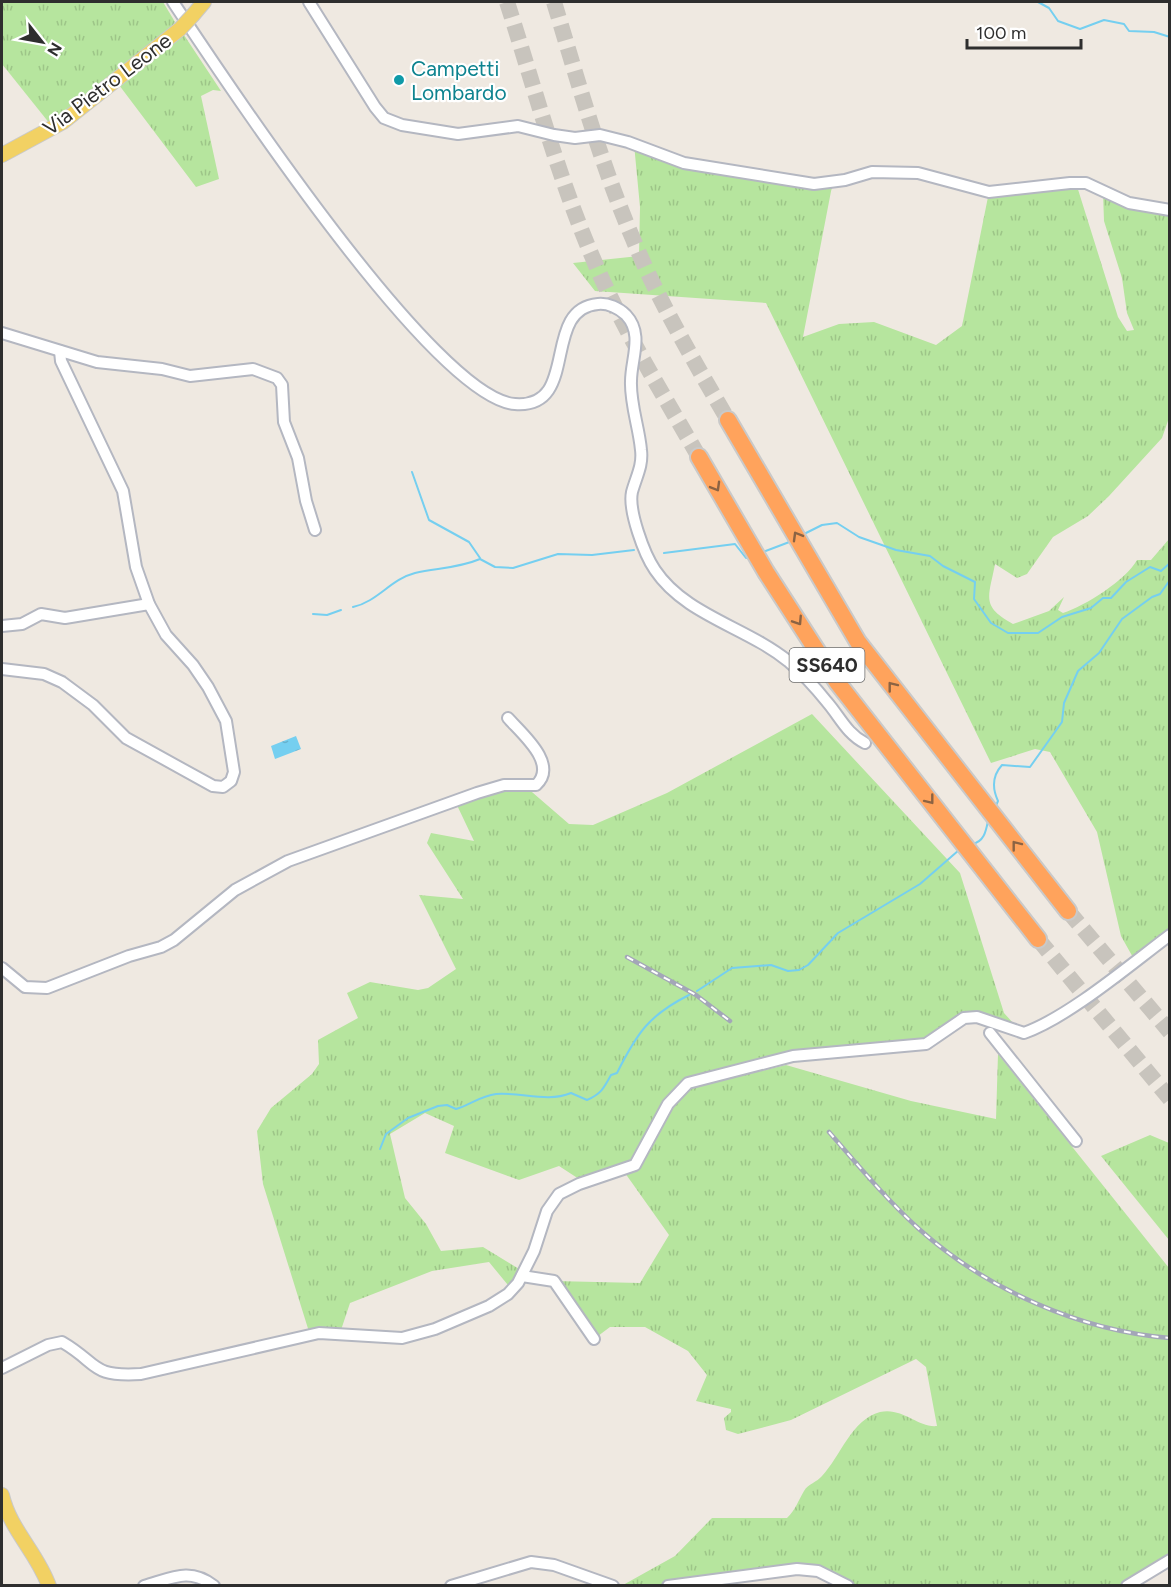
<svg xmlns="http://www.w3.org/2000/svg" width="1171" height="1587" viewBox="0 0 1171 1587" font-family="Figtree,sans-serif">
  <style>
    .grass { fill: url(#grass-tufts) }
    .water { fill: url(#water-ripples) }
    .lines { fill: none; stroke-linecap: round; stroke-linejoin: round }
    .stream { stroke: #75cff0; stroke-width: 2 }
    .highway-tunnel { stroke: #c8c4bd; stroke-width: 16; stroke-dasharray: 16 8; stroke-linecap: butt }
    .minor-casing { stroke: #b4b7c1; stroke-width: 14 }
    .major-casing { stroke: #c9c9c9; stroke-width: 16 }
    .highway-casing { stroke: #c9c9c9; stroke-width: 20 }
    .minor { stroke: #fff; stroke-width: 10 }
    .major { stroke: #f2d163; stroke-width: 14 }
    .highway { stroke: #ffa35c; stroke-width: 16 }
    .rail-casing { stroke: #a3a6b8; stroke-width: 4.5 }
    .rail { stroke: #fff; stroke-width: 2; stroke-dasharray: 7; stroke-linecap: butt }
    .major-bridge-casing { stroke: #c9c9c9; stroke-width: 16; stroke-linecap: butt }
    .major-bridge { stroke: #f2d163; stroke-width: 14 }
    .oneway { stroke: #8c6343 }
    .culture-dot { fill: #0f9aa8; stroke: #fff; stroke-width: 2 }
    .labels { text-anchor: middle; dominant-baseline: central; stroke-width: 4.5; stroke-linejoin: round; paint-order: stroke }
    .shield { fill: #fff; stroke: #6d6d6d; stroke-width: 1.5 }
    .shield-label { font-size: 20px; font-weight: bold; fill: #2e2e2e }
    .culture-label { font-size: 21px; fill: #0d838f; stroke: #fff; text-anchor: start }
    .street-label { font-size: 21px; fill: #2e2e2e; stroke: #fff }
  </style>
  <defs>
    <pattern id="grass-tufts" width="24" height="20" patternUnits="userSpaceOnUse" patternTransform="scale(1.5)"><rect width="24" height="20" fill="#b6e59e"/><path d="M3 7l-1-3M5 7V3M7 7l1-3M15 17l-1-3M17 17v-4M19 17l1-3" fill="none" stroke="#9dc588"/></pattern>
    <pattern id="water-ripples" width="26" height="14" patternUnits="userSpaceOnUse" patternTransform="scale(1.5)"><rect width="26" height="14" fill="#75cff0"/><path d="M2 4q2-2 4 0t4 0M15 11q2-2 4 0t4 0" fill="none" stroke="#66b2ce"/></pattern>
  </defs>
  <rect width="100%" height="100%" fill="#efe9e1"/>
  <g class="grass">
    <polygon points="2,2 163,2 175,22 169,30 50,124 2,64"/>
    <polygon points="184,35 221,91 213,90 201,96 219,179 196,187 119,85"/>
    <path d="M634,144l50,19 149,18 -30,156 36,-13 35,-2 62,23 26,-19 27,-134 87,-9 42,134 9,14 7,-1 -7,-17 -5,-35 -18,-57 -1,-29 66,18 1,205 -8,23 -53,58 -21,20 -35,21 -26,37 -10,4 -22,-14c-6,33 -15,42 18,60l36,-13 15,-14 -6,13 5,3c22,-7 63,-33 74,-53h14l18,-21v396l-34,26 -14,-25 -24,-104 -47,-80 -15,-3 -44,14 -225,-460 -171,-12 -22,-28 66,-7 1,-49z"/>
    <polygon points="812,714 960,873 1004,1013 1014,1024 992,1015 966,1013 922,1041 758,1062 691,1076 670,1094 632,1160 579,1179 559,1166 519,1180 445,1153 454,1126 425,1113 390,1134 405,1198 426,1224 441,1251 483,1247 524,1272 512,1290 489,1262 432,1271 350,1303 340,1333 310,1335 263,1184 257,1131 271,1108 312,1074 319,1064 318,1040 358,1018 347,993 370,982 418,990 428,988 456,969 419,895 463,899 427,843 431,833 474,841 455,801 525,786 569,824 593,825 667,793"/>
    <path d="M998,1054l171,214v292l-42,26 -279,-1 -51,-16 -138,16h-36l52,-29 37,-38h75c9,-9 11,-17 17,-27 4,-7 13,-9 18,-15 18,-19 30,-57 58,-64 23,-5 38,16 57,14l-11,-59 -10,-8 -125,61 -53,14 -12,-4 -2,-12 7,-6v-3l-35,-8 11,-26 -19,-24 -43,-24h-35l-16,12 -40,-58 86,2 29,-48 -44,-62 17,-11 28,-53 20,-21 96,-23 125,36 85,18z"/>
    <polygon points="1150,1135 1169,1143 1169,1240 1101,1156"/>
  </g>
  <polygon class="water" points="296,736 301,749 275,759 271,746"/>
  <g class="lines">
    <g class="stream">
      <polyline points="1038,2 1049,8 1058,21 1080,29 1104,20 1124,24 1129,31 1154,32 1170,37"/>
      <polyline points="412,472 429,520 469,542 480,558"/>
      <polyline points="802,535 822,525 837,523 859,537 896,550 930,556 943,566 975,582 974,599 991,623 1008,633 1038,633 1062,617 1091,608 1103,598 1111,598 1126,582 1150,567 1161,571 1170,563"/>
      <polyline points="763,552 792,541"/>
      <polyline points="664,553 735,544 746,558 750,557"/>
      <path d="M353,607c24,-5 38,-28 62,-34 23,-5 44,-5 65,-14l15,8 18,1 45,-14 34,1 42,-5"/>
      <polyline points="313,614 327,615 341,610"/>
      <path d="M995,808l3,-7c-6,-13 -6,-25 4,-36l28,2 32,-45 2,-19 14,-32 21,-18 23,-34 30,-22 8,-3 10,-14"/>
      <path d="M972,844c12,-2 14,-13 16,-23"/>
      <polyline points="697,991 732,968 771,965 788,971 799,970 808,965 838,933 920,884 959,850"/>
      <path d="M380,1149l6,-15 22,-16 30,-12 9,-1 9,4c14,-4 24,-13 40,-15 26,-2 51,9 75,-1l16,7c14,-6 17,-12 24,-25l6,-2c20,-40 32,-58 72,-78"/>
    </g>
    <g class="highway-tunnel">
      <path d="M507,2c27,84 50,172 85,254 29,70 69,135 107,201"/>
      <path d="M554,2c24,79 46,160 79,237 26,63 61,122 95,181"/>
      <polyline points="1068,911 1170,1032"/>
      <polyline points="1038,939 1170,1099"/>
    </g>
    <g class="minor-casing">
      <g id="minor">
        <path d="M173,2c49,74 262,397 342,402 66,5 25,-95 83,-100 10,-1 21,4 28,11 18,19 5,44 5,66 -1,23 8,46 10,69 2,16 -5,27 -9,42 -4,18 12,62 23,78 30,45 91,57 133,91 14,12 27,26 39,41 13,15 20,32 38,41"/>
        <polyline points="309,2 375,107 384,118 402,125 458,134 518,126 554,135 575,138 600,135 628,142 684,163 814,184 845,180 872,172 918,173 989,192 1070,183 1086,183 1129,203 1170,210"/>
        <polyline points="2,333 97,362 162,369 190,376 253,369 277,378 282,385 284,422 298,458 306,501 315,530"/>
        <polyline points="2,626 22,624 41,614 65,618 149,604"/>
        <polyline points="2,669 44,674 62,682 93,705 126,738 213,786 223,787 231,781 234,772 226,721 208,687 193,665 166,635 149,604 136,567 123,491 61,361 60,351"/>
        <path d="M2,968l23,19 22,1 82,-32 32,-9 13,-7 61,-50 53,-29 189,-68 27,-8h32c23,-21 -15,-52 -28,-67"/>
        <polyline points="990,1033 1076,1141"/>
        <polyline points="522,1276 554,1281 594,1339"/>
        <path d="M2,1368l46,-23 14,-3c38,22 27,35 79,32l178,-41 83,5 33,-9 54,-23 19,-12 10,-11 16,-32 13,-40 12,-17 20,-10 56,-19 33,-61 20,-21 105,-27 133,-12 38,-26 13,-1 47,16c45,-16 107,-69 146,-98"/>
        <path d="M144,1586c28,-8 46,-19 70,0"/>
        <polyline points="451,1586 531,1562 554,1565 613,1586"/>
        <polyline points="668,1586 797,1569 818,1571 848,1586"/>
        <polyline points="1127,1586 1170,1560"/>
      </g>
    </g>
    <g class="major-casing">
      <g id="major">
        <polyline points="193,15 204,2"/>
        <polyline points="2,155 63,122 180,29"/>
        <path d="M2,1495c8,35 35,57 47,91"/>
      </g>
    </g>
    <g class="highway-casing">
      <g id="highway">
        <polyline points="728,420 858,642 1068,911"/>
        <polyline points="699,457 766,572 837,682 1038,939"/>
      </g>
    </g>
    <use href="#minor" class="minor"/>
    <use href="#major" class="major"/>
    <use href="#highway" class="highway"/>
    <g class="rail-casing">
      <g id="rail">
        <polyline points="627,957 696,995 730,1021"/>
        <path d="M829,1132c29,33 57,67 90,97 67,60 161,102 251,109"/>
      </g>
    </g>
    <use href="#rail" class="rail"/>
    <g class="major-bridge-casing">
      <polyline id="major-bridge" points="180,29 193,15"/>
    </g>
    <use href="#major-bridge" class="major-bridge"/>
  </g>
  <defs><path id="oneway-chevron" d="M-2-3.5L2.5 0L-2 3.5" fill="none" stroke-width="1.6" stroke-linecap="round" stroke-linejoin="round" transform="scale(1.5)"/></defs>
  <g class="oneway">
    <use href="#oneway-chevron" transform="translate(716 487) rotate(60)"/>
    <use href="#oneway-chevron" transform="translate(797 536) rotate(-120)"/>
    <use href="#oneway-chevron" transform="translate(798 621) rotate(57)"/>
    <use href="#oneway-chevron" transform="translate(892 686) rotate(-128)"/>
    <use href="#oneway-chevron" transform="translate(930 800) rotate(52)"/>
    <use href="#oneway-chevron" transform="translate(1016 845) rotate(-128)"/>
  </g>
  <circle class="culture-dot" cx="399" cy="80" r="6"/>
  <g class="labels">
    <rect class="shield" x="789.5" y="648" width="75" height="34" rx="4.5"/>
    <g class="shield-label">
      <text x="827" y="665">SS640</text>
    </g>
    <g class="culture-label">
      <text x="411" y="68">Campetti<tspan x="411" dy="24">Lombardo</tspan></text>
    </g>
    <g class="street-label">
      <text transform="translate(107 84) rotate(-37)">Via Pietro Leone</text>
    </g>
  </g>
  <rect width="1171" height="1587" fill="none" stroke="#2e2e2e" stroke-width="6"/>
  <g transform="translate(42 42) rotate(121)" stroke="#ffffff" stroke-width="4.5" paint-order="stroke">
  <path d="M0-4.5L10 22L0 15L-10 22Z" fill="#2e2e2e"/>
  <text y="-9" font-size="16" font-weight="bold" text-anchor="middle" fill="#2e2e2e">N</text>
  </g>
  <path d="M967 39v9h114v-9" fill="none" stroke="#2e2e2e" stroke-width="3"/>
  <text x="976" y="39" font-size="18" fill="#2e2e2e" stroke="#ffffff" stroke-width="4.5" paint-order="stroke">100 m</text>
</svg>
